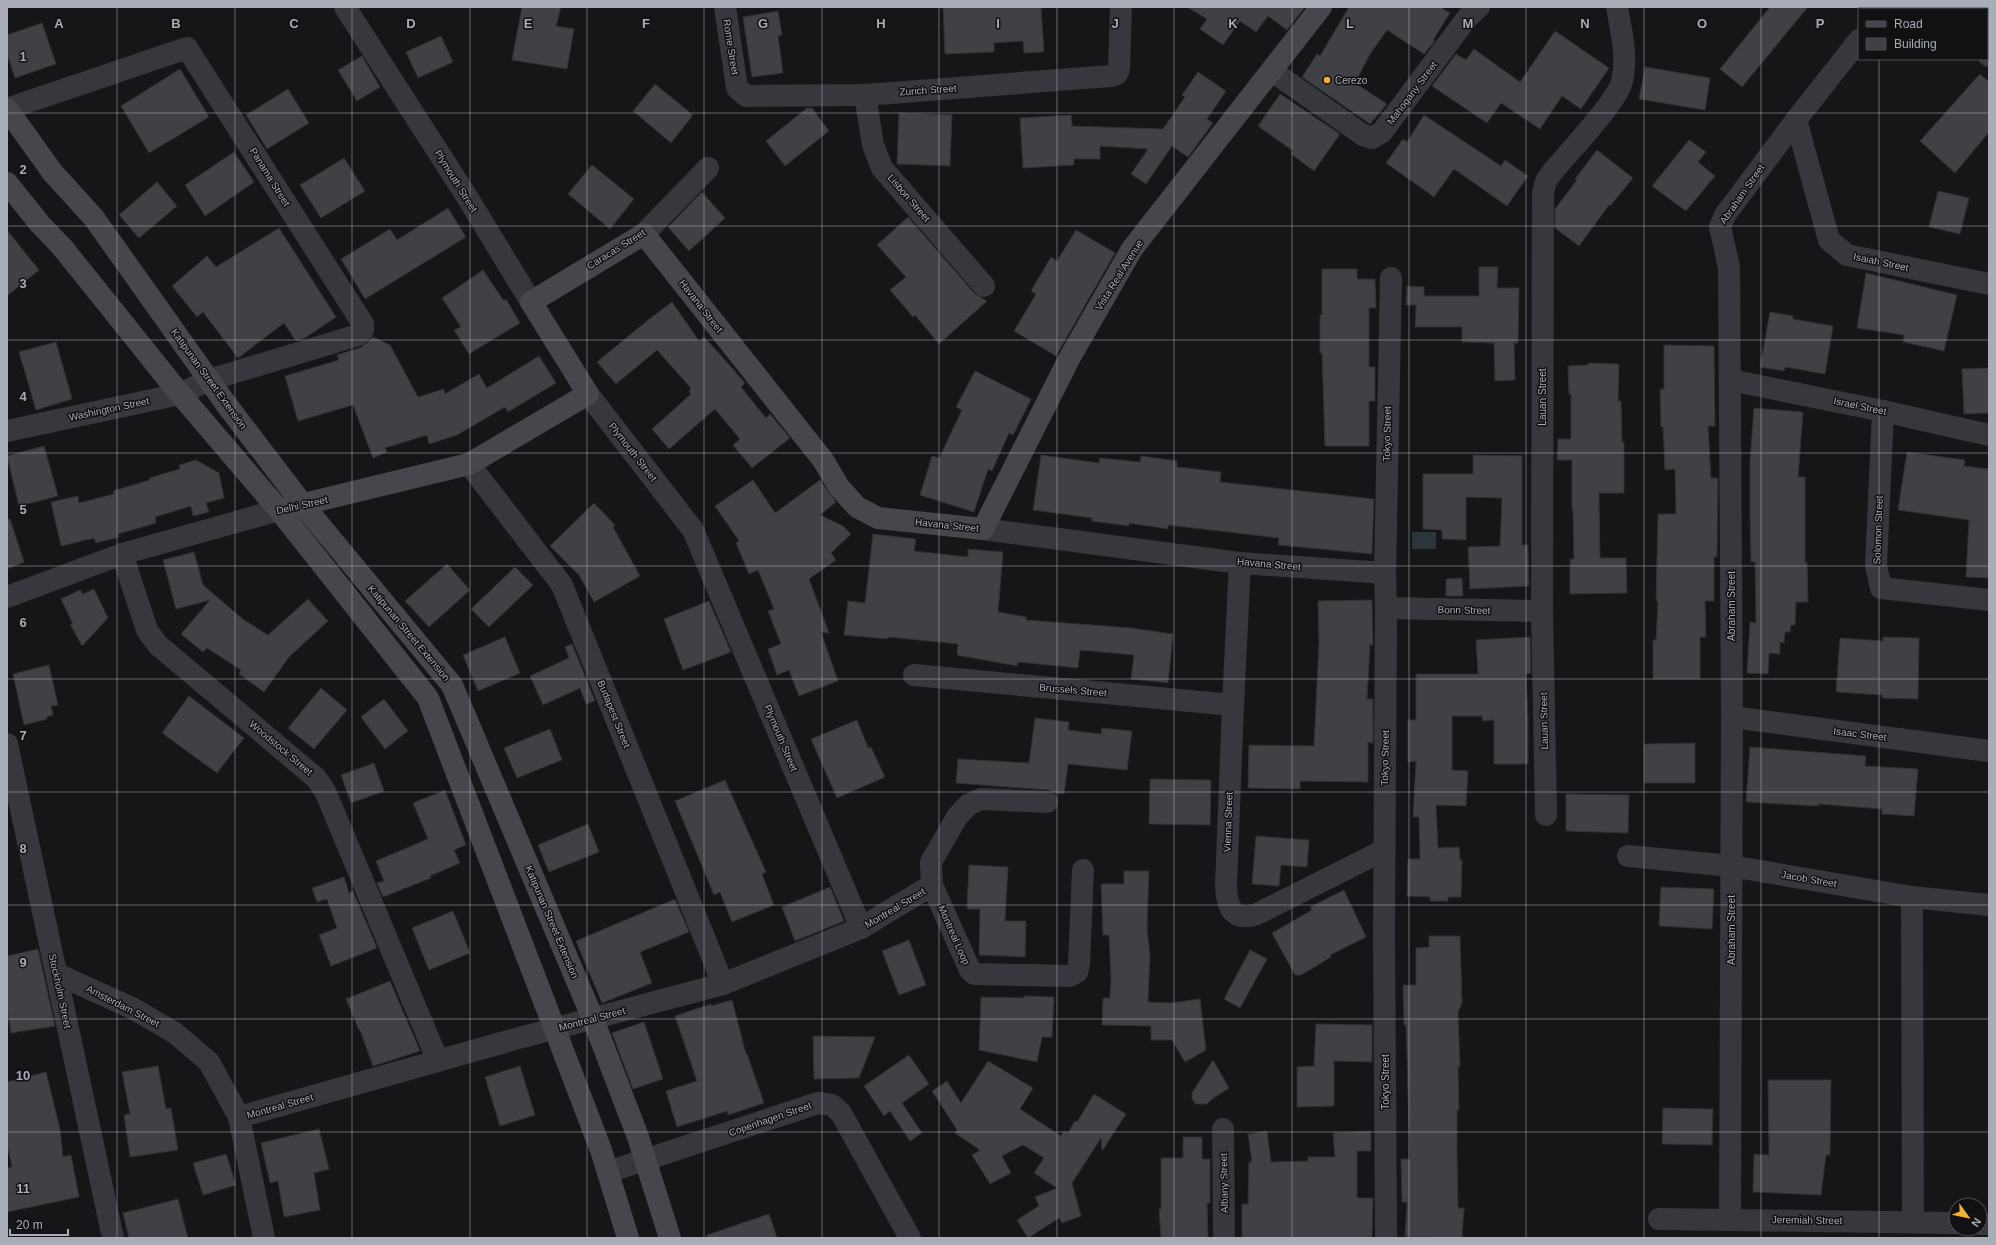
<svg xmlns="http://www.w3.org/2000/svg" width="1996" height="1245" viewBox="0 0 1996 1245" font-family="Helvetica,sans-serif">
  <style>
    .water { fill: #2c353c }
    .building { fill: #404145; stroke: #303034 }
    .lines { fill: none; stroke-linecap: round; stroke-linejoin: round }
    .street { stroke: #37383d; stroke-width: 22 }
    .secondary { stroke: #45474d; stroke-width: 22 }
    .grid { fill: none; stroke: #a8adb8; stroke-width: 1; stroke-opacity: 0.55 }
    .poi-dot { fill: #f2b134; stroke: #111113; stroke-width: 1.5 }
    .labels { text-anchor: middle; dominant-baseline: central; stroke-width: 3; stroke-linejoin: round; paint-order: stroke }
    .street-label { font-size: 10px; fill: #a8adb8; stroke: #111113 }
    .poi-label { font-size: 10px; fill: #a8adb8; stroke: #111113; text-anchor: start }
    .grid-label { font-size: 13px; text-anchor: middle; font-weight: bold; fill: #a8adb8; stroke: #111113; stroke-width: 3; stroke-linejoin: round; paint-order: stroke }
  </style>
  <rect width="100%" height="100%" fill="#161618"/>
  <rect class="water" x="1412" y="532" width="24" height="17"/>
  <g class="building">
    <polygon points="522,7 561,7 556,26 574,29 567,69 512,60"/>
    <polygon points="943,7 1041,7 1044,52 1024,53 1023,41 994,43 994,52 945,54"/>
    <polygon points="1187,7 1305,7 1287,30 1268,16 1256,32 1240,21 1223,45 1200,29 1207,19"/>
    <polygon points="1349,7 1440,7 1450,13 1433,40 1435,41 1424,54 1387,30 1370,54 1355,83 1387,104 1370,124 1302,77 1317,54 1320,56"/>
    <polygon points="1770,7 1808,7 1742,87 1720,69"/>
    <polygon points="778,11 782,35 778,36 783,73 752,77 743,17"/>
    <polygon points="42,23 56,64 15,78 7,54 7,35"/>
    <polygon points="1555,31 1609,68 1581,109 1562,96 1540,129 1501,103 1487,123 1432,86 1456,54 1466,60 1474,49 1520,82"/>
    <polygon points="441,36 453,62 418,78 406,52"/>
    <polygon points="362,56 380,87 357,101 338,70"/>
    <polygon points="1645,67 1710,78 1705,110 1639,99"/>
    <polygon points="180,69 209,117 149,153 121,106"/>
    <polygon points="1198,72 1226,91 1207,119 1213,123 1188,157 1172,146 1146,184 1131,174 1148,149 1100,146 1100,159 1074,159 1074,165 1023,168 1020,118 1071,115 1072,126 1163,129 1185,97 1182,95"/>
    <polygon points="1980,74 1989,82 1989,132 1955,173 1920,141"/>
    <polygon points="655,84 693,115 671,143 633,111"/>
    <polygon points="288,89 309,123 267,149 246,115"/>
    <polygon points="1280,94 1340,134 1314,171 1291,154 1293,151 1258,126"/>
    <polygon points="807,108 812,108 829,131 785,166 766,141"/>
    <polygon points="899,113 952,115 950,166 897,164"/>
    <polygon points="1424,115 1501,166 1505,160 1528,176 1507,206 1454,169 1434,197 1386,163 1403,139 1407,142"/>
    <polygon points="1689,140 1706,152 1698,162 1715,176 1686,211 1652,186"/>
    <polygon points="1597,150 1633,178 1610,206 1609,205 1579,246 1555,228 1555,209 1577,180 1575,179"/>
    <polygon points="234,152 254,182 205,216 185,185"/>
    <polygon points="344,158 365,191 321,218 300,185"/>
    <polygon points="592,165 634,199 610,229 568,194"/>
    <polygon points="157,182 177,206 139,238 119,215"/>
    <polygon points="1938,191 1969,198 1960,234 1929,227"/>
    <polygon points="702,192 725,218 689,251 668,227"/>
    <polygon points="448,208 466,237 365,299 341,259 390,229 397,240"/>
    <polygon points="908,217 975,294 987,301 939,344 915,315 913,317 890,290 906,277 877,245"/>
    <polygon points="279,228 336,317 305,338 296,341 284,323 238,358 203,312 197,317 172,286 207,256 216,267"/>
    <polygon points="7,230 39,270 7,296"/>
    <polygon points="1076,230 1115,253 1056,356 1014,331 1036,294 1031,291 1051,257 1057,261"/>
    <polygon points="1479,267 1498,267 1497,288 1519,288 1518,343 1514,343 1515,380 1495,381 1494,343 1462,342 1462,327 1415,327 1416,305 1406,305 1407,286 1424,287 1424,296 1479,296"/>
    <polygon points="1322,269 1357,269 1357,279 1375,279 1376,308 1369,308 1369,367 1375,367 1375,401 1369,401 1369,446 1325,446 1322,353 1320,353 1320,315 1322,315"/>
    <polygon points="483,270 504,301 506,299 520,323 469,354 454,330 461,327 442,298"/>
    <polygon points="1866,273 1957,295 1944,351 1903,342 1904,335 1857,328"/>
    <polygon points="672,302 699,341 704,337 725,360 745,383 741,387 766,418 770,414 790,438 752,468 733,445 740,439 715,409 669,449 652,429 691,394 689,391 691,388 657,350 616,384 597,362 648,320"/>
    <polygon points="1770,312 1793,316 1793,319 1833,326 1825,374 1785,367 1784,371 1760,367"/>
    <polygon points="373,337 390,345 418,397 444,389 445,394 479,374 487,388 539,356 556,383 508,412 505,407 457,435 429,444 427,435 385,448 387,452 373,458 353,405 298,421 285,376 339,360 337,355 362,347"/>
    <polygon points="56,342 72,399 36,410 19,352"/>
    <polygon points="1664,345 1714,346 1715,426 1708,426 1711,478 1718,478 1717,557 1714,557 1714,601 1705,601 1706,637 1700,637 1700,679 1653,679 1653,640 1656,640 1658,601 1656,601 1658,514 1676,514 1675,469 1665,470 1663,427 1661,427 1660,389 1664,389"/>
    <polygon points="1588,363 1619,364 1618,401 1621,401 1622,442 1624,442 1624,493 1599,493 1600,558 1626,558 1627,593 1570,594 1570,559 1574,559 1573,510 1572,510 1572,460 1557,460 1558,439 1571,439 1571,394 1569,394 1568,366 1588,365"/>
    <polygon points="1989,368 1989,413 1964,414 1962,369"/>
    <polygon points="975,371 1031,399 1013,435 1009,433 992,471 988,469 974,512 920,495 932,456 939,458 962,410 956,407"/>
    <polygon points="1754,408 1803,412 1798,477 1805,477 1805,563 1807,562 1808,602 1796,602 1795,625 1791,625 1790,632 1785,632 1784,643 1780,642 1780,654 1769,653 1768,674 1747,673 1750,622 1756,623 1755,562 1751,562 1750,516 1750,461"/>
    <polygon points="44,446 58,496 19,506 7,456"/>
    <polygon points="1907,452 1965,460 1964,466 1989,469 1989,578 1966,577 1969,520 1898,510"/>
    <polygon points="1041,455 1099,463 1100,458 1140,462 1141,456 1177,461 1177,467 1221,472 1220,482 1374,499 1372,554 1278,545 1279,538 1168,525 1168,529 1129,523 1129,526 1092,521 1092,518 1033,510"/>
    <polygon points="1473,455 1522,456 1522,545 1528,545 1529,586 1470,589 1468,547 1500,546 1502,498 1466,497 1466,540 1442,539 1442,530 1423,529 1423,474 1473,474"/>
    <polygon points="196,460 219,473 224,498 206,503 209,512 193,516 191,506 155,517 156,523 118,534 119,537 96,543 94,538 61,546 51,502 78,496 79,503 114,494 113,491 150,480 149,478 180,469 179,465"/>
    <polygon points="753,480 775,513 820,480 836,502 820,515 843,526 851,534 831,553 836,560 809,579 829,633 821,632 838,681 799,696 789,670 777,675 768,649 781,644 768,611 774,609 758,570 749,574 736,543 739,541 715,506"/>
    <polygon points="594,503 615,525 613,527 640,576 594,602 579,575 550,546"/>
    <polygon points="7,519 10,519 24,562 7,569"/>
    <polygon points="873,534 916,539 914,551 968,557 968,549 1003,552 998,612 1026,617 1026,620 1131,628 1173,634 1168,683 1131,679 1134,655 1080,650 1078,668 1018,662 1017,666 957,655 958,644 888,637 888,639 844,635 848,601 865,603"/>
    <polygon points="194,552 203,585 244,620 268,635 308,599 328,621 289,657 264,692 239,674 241,670 207,648 203,652 181,634 210,600 176,609 163,560"/>
    <polygon points="447,564 470,590 429,627 405,601"/>
    <polygon points="515,567 533,585 489,627 471,609"/>
    <polygon points="1462,578 1463,596 1446,596 1446,579"/>
    <polygon points="94,589 108,618 82,646 70,624 73,624 61,599 80,590 83,594"/>
    <polygon points="1372,600 1373,645 1370,645 1367,699 1373,699 1373,743 1368,742 1368,782 1300,781 1300,789 1248,788 1249,745 1314,746 1319,643 1318,601"/>
    <polygon points="709,601 731,652 683,670 664,619"/>
    <polygon points="505,637 520,673 478,691 463,655"/>
    <polygon points="1530,637 1531,673 1526,674 1528,718 1528,764 1494,764 1494,720 1483,721 1482,716 1452,716 1452,770 1468,771 1466,806 1436,805 1438,848 1459,847 1460,860 1462,860 1461,897 1448,897 1448,901 1430,901 1430,897 1407,896 1408,859 1420,859 1419,817 1413,817 1416,761 1408,762 1408,720 1416,720 1416,674 1478,674 1476,640"/>
    <polygon points="1883,637 1919,638 1918,699 1882,698 1882,695 1836,692 1840,638 1883,641"/>
    <polygon points="572,644 595,701 586,704 580,688 543,705 530,676 569,658 565,647"/>
    <polygon points="49,665 58,705 51,706 53,715 47,717 47,719 24,725 13,674"/>
    <polygon points="321,688 347,710 314,749 288,728"/>
    <polygon points="189,696 244,738 217,773 162,733"/>
    <polygon points="384,699 408,731 385,749 361,717"/>
    <polygon points="1035,718 1069,722 1068,730 1101,734 1102,728 1132,731 1127,770 1068,764 1064,794 1055,793 1048,790 956,783 958,759 1029,763"/>
    <polygon points="857,720 868,748 871,747 885,777 837,798 811,739"/>
    <polygon points="550,729 562,760 517,778 504,748"/>
    <polygon points="1695,743 1695,783 1644,783 1644,744"/>
    <polygon points="1750,747 1866,756 1865,766 1918,769 1914,816 1882,814 1882,809 1819,804 1818,806 1746,802"/>
    <polygon points="374,763 384,791 351,803 341,775"/>
    <polygon points="1150,779 1211,780 1210,825 1149,824"/>
    <polygon points="725,780 766,872 762,874 774,905 732,922 720,892 714,895 675,801"/>
    <polygon points="445,790 466,845 454,850 460,863 430,876 431,878 383,897 377,883 384,881 376,861 428,839 413,803"/>
    <polygon points="1566,794 1629,795 1628,833 1566,831"/>
    <polygon points="588,824 599,852 549,872 538,845"/>
    <polygon points="1256,836 1309,840 1307,867 1281,865 1279,886 1252,884"/>
    <polygon points="969,865 1008,867 1005,921 1026,921 1025,957 979,955 980,909 967,909"/>
    <polygon points="1124,871 1149,871 1147,929 1150,955 1148,1002 1170,1003 1200,999 1206,1050 1185,1062 1172,1040 1151,1040 1151,1026 1102,1025 1103,998 1110,998 1111,978 1109,935 1103,935 1101,884 1124,884"/>
    <polygon points="344,877 349,893 353,891 377,948 331,966 319,935 337,928 327,899 317,902 312,888"/>
    <polygon points="830,887 844,921 795,941 782,907"/>
    <polygon points="1661,887 1714,889 1712,929 1659,926"/>
    <polygon points="1344,890 1366,937 1330,955 1331,957 1301,975 1295,975 1272,933 1312,910 1310,907"/>
    <polygon points="675,899 689,932 640,952 652,983 602,1003 576,941"/>
    <polygon points="453,911 470,953 429,970 412,928"/>
    <polygon points="1429,936 1460,936 1462,1003 1458,1012 1460,1067 1458,1067 1459,1110 1457,1110 1457,1151 1458,1208 1464,1208 1462,1238 1405,1237 1407,1202 1402,1202 1401,1159 1410,1159 1406,1025 1404,1025 1403,985 1416,985 1416,948 1429,947"/>
    <polygon points="909,940 926,985 899,995 882,951"/>
    <polygon points="38,949 55,1026 11,1033 7,1009 7,956"/>
    <polygon points="1250,950 1267,959 1240,1008 1224,999"/>
    <polygon points="390,981 420,1051 373,1066 360,1030 359,1030 346,999"/>
    <polygon points="1025,996 1054,997 1052,1037 1042,1037 1037,1062 979,1050 981,997 1024,998"/>
    <polygon points="732,1000 746,1054 747,1054 764,1103 728,1115 727,1111 677,1127 666,1091 697,1081 675,1016 711,1004 711,1006"/>
    <polygon points="644,1022 663,1079 633,1089 612,1033"/>
    <polygon points="1316,1024 1372,1025 1372,1062 1334,1061 1334,1106 1297,1107 1297,1067 1314,1066"/>
    <polygon points="813,1036 875,1037 859,1078 814,1079"/>
    <polygon points="909,1055 929,1084 902,1103 922,1133 910,1141 890,1111 884,1116 864,1086"/>
    <polygon points="1213,1060 1229,1088 1212,1099 1207,1104 1196,1104 1192,1099 1192,1093"/>
    <polygon points="988,1061 1033,1088 1020,1109 1061,1136 1064,1131 1068,1133 1075,1121 1077,1122 1094,1094 1126,1114 1102,1151 1101,1138 1072,1183 1081,1216 1062,1223 1059,1218 1028,1238 1017,1220 1039,1206 1035,1197 1057,1188 1034,1173 1044,1158 1023,1145 1002,1156 1011,1173 990,1184 972,1155 980,1150 955,1133 957,1130 932,1091 947,1081 961,1103"/>
    <polygon points="158,1066 166,1109 171,1108 178,1150 130,1157 124,1115 130,1114 122,1072"/>
    <polygon points="520,1066 535,1115 500,1126 485,1077"/>
    <polygon points="46,1072 60,1129 63,1157 71,1155 79,1197 7,1212 7,1168 12,1167 7,1144 7,1082"/>
    <polygon points="1768,1080 1831,1080 1830,1155 1826,1155 1821,1195 1753,1192 1754,1154 1769,1155"/>
    <polygon points="1663,1108 1713,1109 1712,1145 1662,1144"/>
    <polygon points="319,1129 329,1169 314,1173 320,1210 284,1217 278,1181 270,1183 261,1143"/>
    <polygon points="1267,1131 1271,1162 1308,1161 1308,1157 1335,1157 1333,1133 1371,1131 1371,1151 1357,1151 1357,1198 1373,1198 1372,1238 1242,1238 1242,1204 1248,1204 1249,1162 1252,1162 1248,1134"/>
    <polygon points="1183,1137 1202,1137 1202,1159 1210,1159 1210,1203 1207,1203 1208,1238 1161,1238 1159,1209 1161,1209 1161,1158 1183,1158"/>
    <polygon points="226,1154 236,1185 203,1195 193,1163"/>
    <polygon points="178,1199 188,1238 129,1238 123,1213"/>
    <polygon points="769,1214 777,1238 707,1238 707,1235"/>
  </g>
  <g class="lines">
    <g class="street">
      <polyline points="345,7 469,200 531,302"/>
      <polyline points="725,7 737,88 746,96 865,95 1111,76 1117,74 1119,69 1121,7"/>
      <polyline points="1939,7 1941,9"/>
      <polyline points="1884,9 1885,7"/>
      <polyline points="1987,54 1989,56"/>
      <polyline points="1272,71 1363,135 1372,138 1382,132 1467,18 1479,7"/>
      <polyline points="865,95 873,145 882,168 984,286"/>
      <polyline points="7,109 187,48 363,324 363,330 358,335 209,380 180,394 7,431"/>
      <polyline points="1796,120 1829,240 1847,255 1989,284"/>
      <polyline points="644,234 708,168"/>
      <polyline points="1730,380 1883,411 1989,435"/>
      <polyline points="588,394 693,530 861,928"/>
      <polyline points="1883,411 1876,566 1881,588 1989,600"/>
      <polyline points="469,464 562,585 723,984"/>
      <polyline points="983,529 1240,563 1385,573"/>
      <polyline points="122,554 147,630 158,645 316,778 325,791 438,1061"/>
      <path d="M1240,563l-7,142 -7,181c1,22 7,36 31,28l127,-64"/>
      <polyline points="7,597 122,554 279,510"/>
      <polyline points="1386,608 1542,611"/>
      <polyline points="914,675 1233,705"/>
      <polyline points="1732,717 1989,751"/>
      <polyline points="7,744 113,1238"/>
      <polyline points="1047,802 981,799 968,805 957,817 931,862 932,885 970,970 974,974 1070,976 1077,972 1079,964 1083,870"/>
      <path d="M1546,815l-4,-204 1,-418 3,-12 7,-10c15,-18 65,-70 69,-90 6,-24 -1,-50 -5,-74"/>
      <polyline points="1628,856 1731,866 1912,897 1989,905"/>
      <polyline points="1912,897 1913,1222"/>
      <polyline points="57,974 134,1009 175,1033 209,1062 239,1117 264,1238"/>
      <polyline points="239,1117 519,1038 723,984 861,928 932,885"/>
      <polyline points="1223,1129 1224,1238"/>
      <polyline points="608,1172 818,1103 832,1105 841,1113 910,1238"/>
      <polyline points="1659,1219 1956,1223"/>
      <polyline points="1730,1219 1732,717 1729,267 1720,227 1725,215 1796,120 1859,40"/>
      <polyline points="1980,1224 1989,1224"/>
      <polyline points="1386,1238 1384,930 1386,608 1385,573 1391,278"/>
    </g>
    <g class="secondary">
      <polyline points="7,109 53,173 94,218 226,404 303,505 452,685 593,1019 638,1137 670,1238"/>
      <polyline points="7,183 40,224 62,247 180,394 279,510 428,698 601,1150 628,1238"/>
      <polyline points="279,510 469,464 588,394 531,302 644,234 823,460 839,487 857,507 878,518 983,529 1070,357 1132,249 1321,7"/>
    </g>
  </g>
  <path class="grid" d="M117,7v1231M235,7v1231M352,7v1231M470,7v1231M587,7v1231M704,7v1231M822,7v1231M939,7v1231M1057,7v1231M1174,7v1231M1292,7v1231M1409,7v1231M1526,7v1231M1644,7v1231M1761,7v1231M1879,7v2M1879,59v1179M7,113h1982M7,226h1982M7,340h1982M7,453h1982M7,566h1982M7,679h1982M7,792h1982M7,905h1982M7,1019h1982M7,1132h1982"/>
  <circle class="poi-dot" cx="1327" cy="80" r="4"/>
  <g class="labels">
    <g class="street-label">
      <text transform="translate(731 47) rotate(81)">Rome Street</text>
      <text transform="translate(928 90) rotate(-4)">Zurich Street</text>
      <text transform="translate(1412 93) rotate(-53)">Mahogany Street</text>
      <text transform="translate(270 177) rotate(58)">Panama Street</text>
      <text transform="translate(456 181) rotate(58)">Plymouth Street</text>
      <text transform="translate(1742 194) rotate(-55)">Abraham Street</text>
      <text transform="translate(909 198) rotate(49)">Lisbon Street</text>
      <text transform="translate(616 249) rotate(-32)">Caracas Street</text>
      <text transform="translate(1881 262) rotate(12)">Isaiah Street</text>
      <text transform="translate(1119 275) rotate(-58)">Vista Real Avenue</text>
      <text transform="translate(701 306) rotate(52)">Havana Street</text>
      <text transform="translate(209 379) rotate(54)">Katipunan Street Extension</text>
      <text transform="translate(1542 397) rotate(-90)">Lauan Street</text>
      <text transform="translate(1860 406) rotate(12)">Israel Street</text>
      <text transform="translate(109 409) rotate(-12)">Washington Street</text>
      <text transform="translate(1387 434) rotate(-89)">Tokyo Street</text>
      <text transform="translate(633 452) rotate(52)">Plymouth Street</text>
      <text transform="translate(302 505) rotate(-13)">Delhi Street</text>
      <text transform="translate(947 525) rotate(6)">Havana Street</text>
      <text transform="translate(1878 530) rotate(-88)">Solomon Street</text>
      <text transform="translate(1269 564) rotate(5)">Havana Street</text>
      <text transform="translate(1731 606) rotate(-90)">Abraham Street</text>
      <text transform="translate(1464 610) rotate(1)">Bonn Street</text>
      <text transform="translate(409 633) rotate(50)">Katipunan Street Extension</text>
      <text transform="translate(1073 690) rotate(5)">Brussels Street</text>
      <text transform="translate(614 714) rotate(68)">Budapest Street</text>
      <text transform="translate(1544 721) rotate(-91)">Lauan Street</text>
      <text transform="translate(1860 734) rotate(7)">Isaac Street</text>
      <text transform="translate(781 738) rotate(67)">Plymouth Street</text>
      <text transform="translate(281 748) rotate(40)">Woodstock Street</text>
      <text transform="translate(1385 758) rotate(-89)">Tokyo Street</text>
      <text transform="translate(1228 822) rotate(-88)">Vienna Street</text>
      <text transform="translate(1809 879) rotate(10)">Jacob Street</text>
      <text transform="translate(895 908) rotate(-31)">Montreal Street</text>
      <text transform="translate(552 922) rotate(67)">Katipunan Street Extension</text>
      <text transform="translate(1731 930) rotate(-90)">Abraham Street</text>
      <text transform="translate(954 935) rotate(66)">Montreal Loop</text>
      <text transform="translate(60 991) rotate(78)">Stockholm Street</text>
      <text transform="translate(123 1006) rotate(27)">Amsterdam Street</text>
      <text transform="translate(592 1019) rotate(-15)">Montreal Street</text>
      <text transform="translate(1385 1082) rotate(-90)">Tokyo Street</text>
      <text transform="translate(280 1106) rotate(-16)">Montreal Street</text>
      <text transform="translate(770 1119) rotate(-19)">Copenhagen Street</text>
      <text transform="translate(1224 1183) rotate(-91)">Albany Street</text>
      <text transform="translate(1807 1220) rotate(1)">Jeremiah Street</text>
    </g>
    <g class="poi-label">
      <text x="1335" y="80">Cerezo</text>
    </g>
  </g>
  <g class="grid-label">
    <text x="59" y="28">A</text>
    <text x="176" y="28">B</text>
    <text x="294" y="28">C</text>
    <text x="411" y="28">D</text>
    <text x="528" y="28">E</text>
    <text x="646" y="28">F</text>
    <text x="763" y="28">G</text>
    <text x="881" y="28">H</text>
    <text x="998" y="28">I</text>
    <text x="1115" y="28">J</text>
    <text x="1233" y="28">K</text>
    <text x="1350" y="28">L</text>
    <text x="1468" y="28">M</text>
    <text x="1585" y="28">N</text>
    <text x="1702" y="28">O</text>
    <text x="1820" y="28">P</text>
    <text x="23" y="61">1</text>
    <text x="23" y="174">2</text>
    <text x="23" y="288">3</text>
    <text x="23" y="401">4</text>
    <text x="23" y="514">5</text>
    <text x="23" y="627">6</text>
    <text x="23" y="740">7</text>
    <text x="23" y="853">8</text>
    <text x="23" y="967">9</text>
    <text x="23" y="1080">10</text>
    <text x="23" y="1193">11</text>
  </g>
  <rect width="1996" height="1245" fill="none" stroke="#a8adb8" stroke-width="16"/>
  <rect x="1858" y="8" width="130" height="52" fill="#111113" stroke="#4d4f55"/>
  <rect x="1866" y="21" width="20" height="6" fill="#45474d" stroke="#4d4f55"/>
  <text x="1894" y="28" font-size="12" fill="#a8adb8">Road</text>
  <rect x="1866" y="38" width="20" height="12" fill="#404145" stroke="#4d4f55"/>
  <text x="1894" y="48" font-size="12" fill="#a8adb8">Building</text>
  <g transform="translate(1968 1217) rotate(123)"><circle r="19" fill="#111113" stroke="#4d4f55"/>
  <path d="M0-3L7 15L0 10L-7 15Z" fill="#f2b134"/>
  <text y="-6" font-size="11" font-weight="bold" text-anchor="middle" fill="#a8adb8">N</text>
  </g>
  <path d="M10 1229v6h58v-6" fill="none" stroke="#a8adb8" stroke-width="2"/>
  <text x="16" y="1229" font-size="12" fill="#a8adb8" stroke="#111113" stroke-width="3" paint-order="stroke">20 m</text>
</svg>
